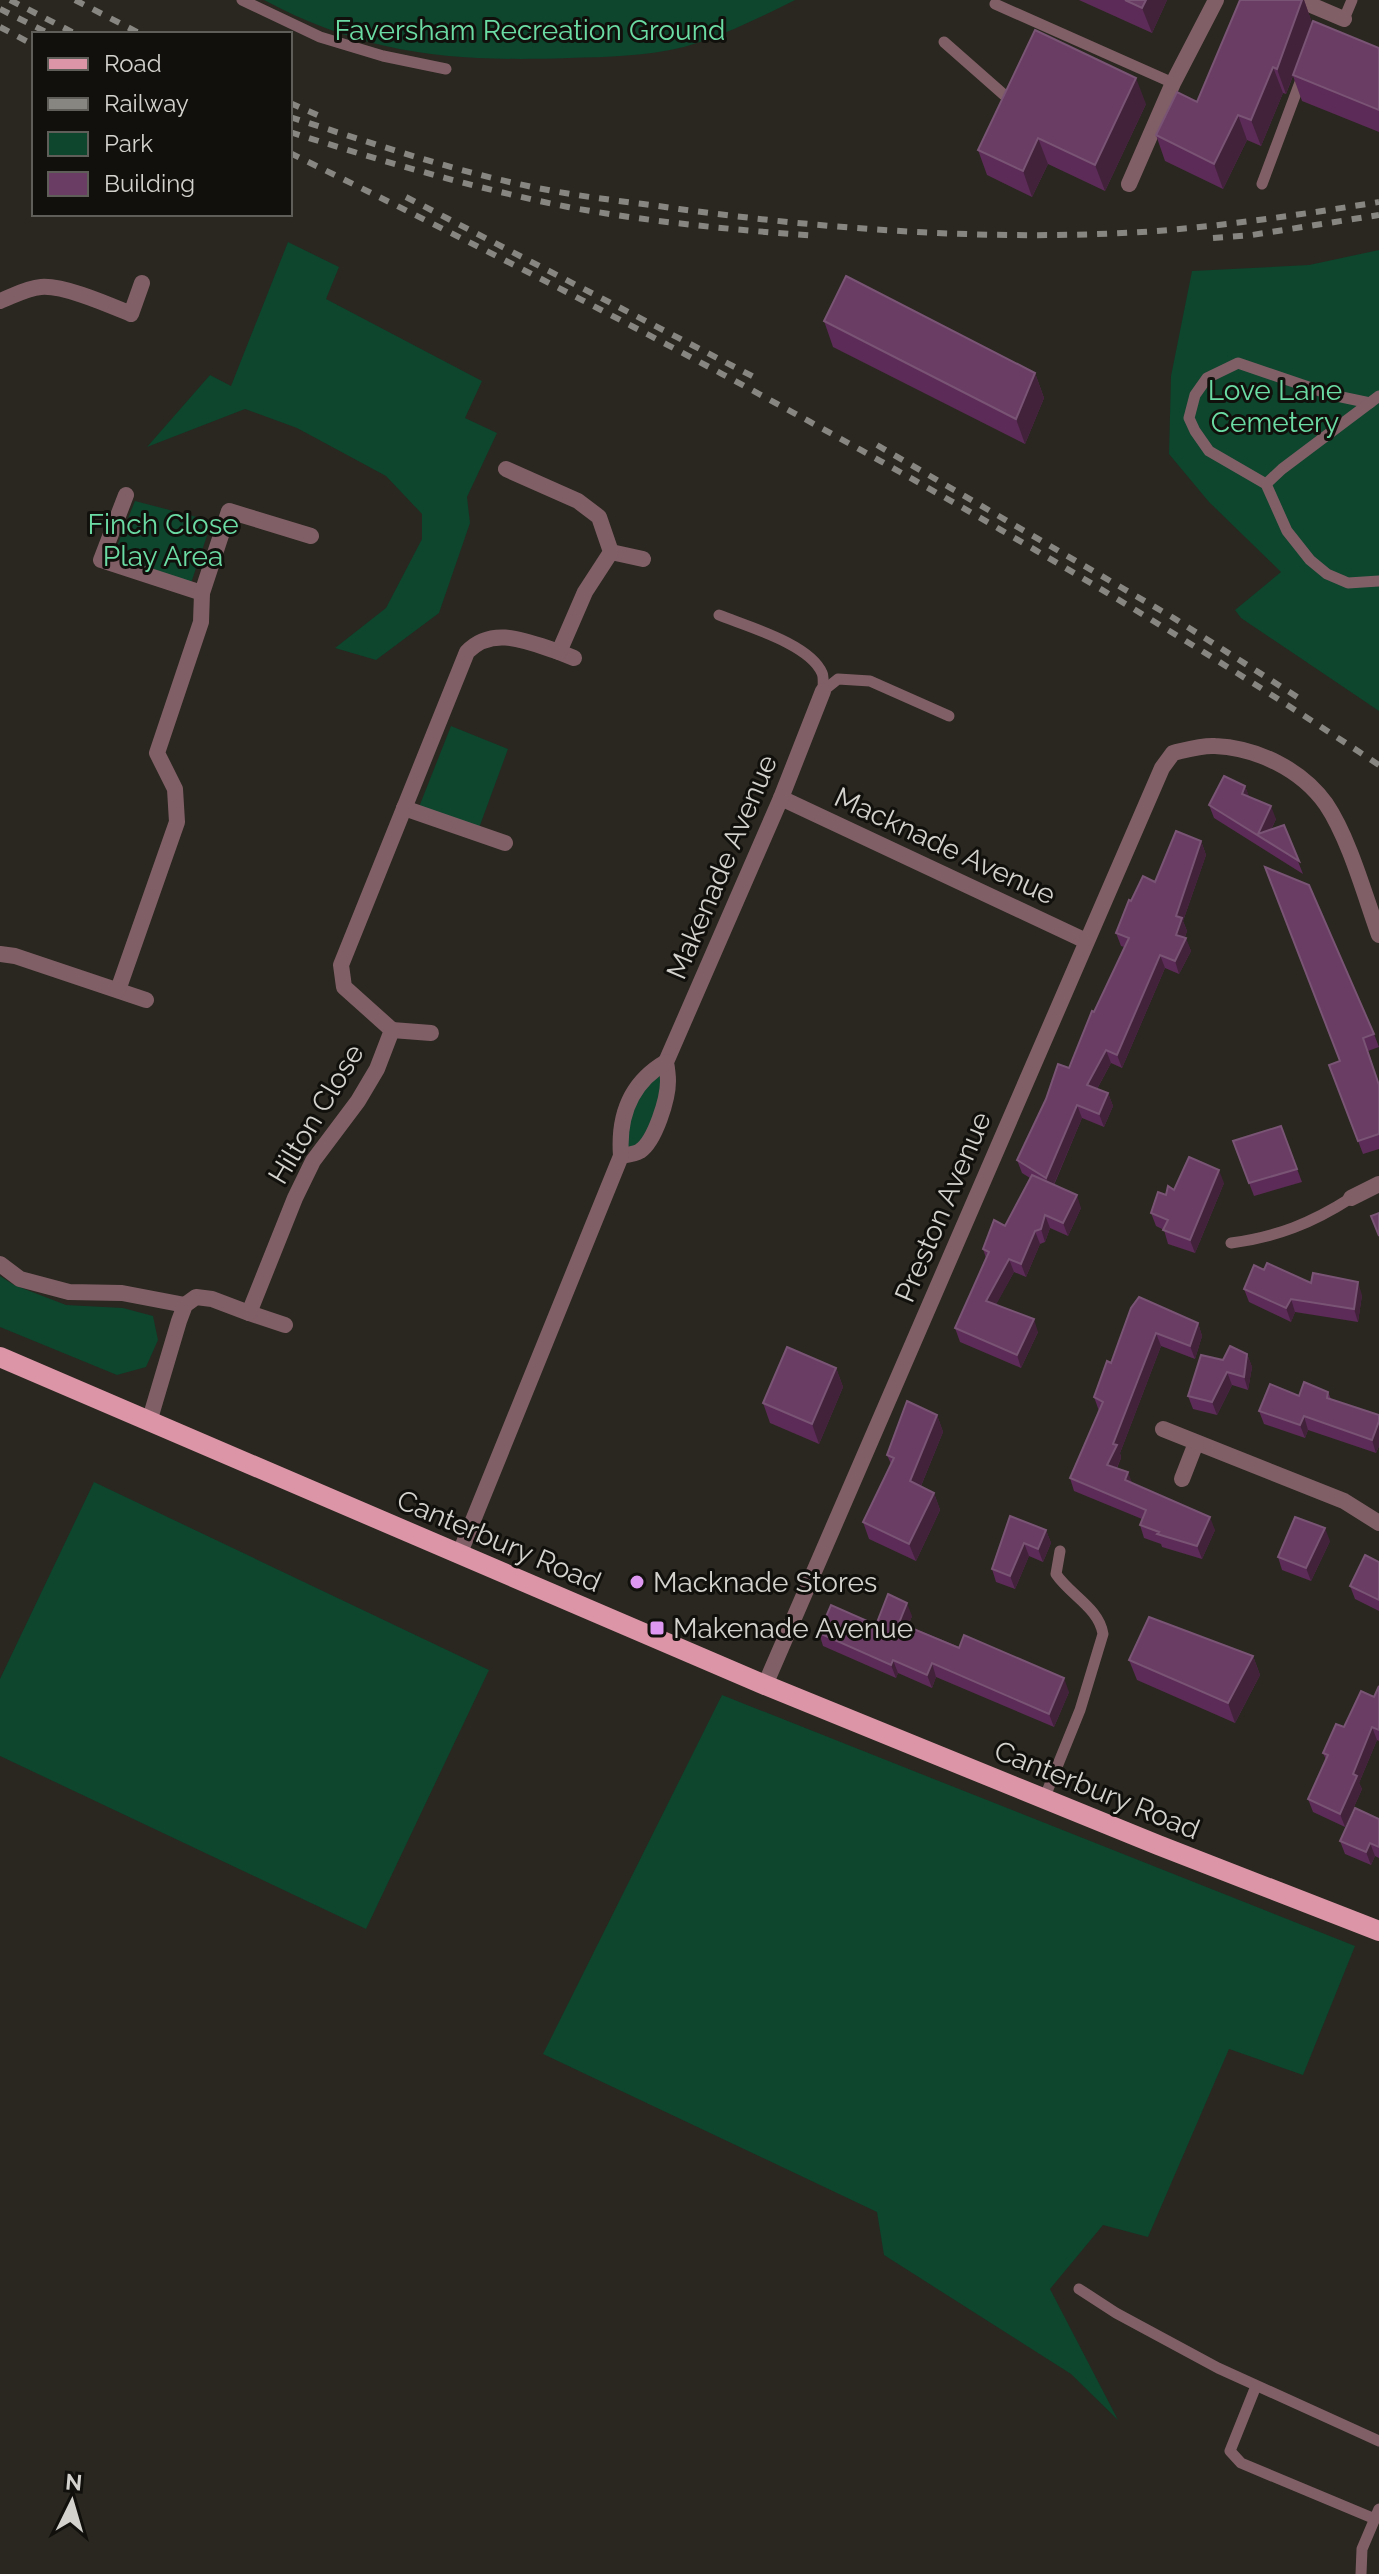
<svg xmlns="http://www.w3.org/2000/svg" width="1379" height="2574" viewBox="0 0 1379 2574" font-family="Raleway,sans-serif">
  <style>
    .green { fill: #0d452d }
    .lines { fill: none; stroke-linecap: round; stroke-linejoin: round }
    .service { stroke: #815f67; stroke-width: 11 }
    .minor { stroke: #815f67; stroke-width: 16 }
    .primary { stroke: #dc95a7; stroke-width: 20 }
    .rail { stroke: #888680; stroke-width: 6; stroke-dasharray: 10 10; stroke-linecap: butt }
    .wall { fill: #5c2b57 }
    .shaded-wall { fill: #42223b }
    .building { fill: #693d64; stroke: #7a5474; stroke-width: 2 }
    .poi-dot { fill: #de98f2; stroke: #11100c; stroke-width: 3 }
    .labels { text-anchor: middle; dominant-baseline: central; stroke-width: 6; stroke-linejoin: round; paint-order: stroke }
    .park-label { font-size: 28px; fill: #6bdca4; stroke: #11100c }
    .street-label { font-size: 28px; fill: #d4d2cd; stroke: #11100c }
    .poi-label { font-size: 28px; fill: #d4d2cd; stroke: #11100c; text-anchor: start }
  </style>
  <rect width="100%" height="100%" fill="#29271f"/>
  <g class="green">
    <path d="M264,0h531c-36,18 -72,36 -111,47 -37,9 -77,10 -115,11 -114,4 -203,-3 -305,-58z"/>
    <polygon points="288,242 339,267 326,299 482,381 465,418 497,433 467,497 470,523 439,613 376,660 335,648 386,608 422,539 422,514 386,476 297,428 245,409 147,447 210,375 231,386"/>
    <polygon points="1379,250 1379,711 1241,618 1235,610 1281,572 1209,502 1169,454 1171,376 1192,271 1309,265"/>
    <polygon points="135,501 212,521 191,583 122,559 117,546"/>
    <polygon points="451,726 508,749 479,828 419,807"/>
    <polygon points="666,1062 648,1142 621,1156 623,1113"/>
    <polygon points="0,1276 14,1285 66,1305 123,1308 153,1316 158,1340 146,1367 117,1375 0,1327"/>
    <polygon points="94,1482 489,1670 366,1929 0,1756 0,1679"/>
    <polygon points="722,1695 1355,1946 1303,2075 1229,2049 1148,2237 1103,2225 1050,2289 1118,2420 1071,2374 884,2255 877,2212 543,2054"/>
  </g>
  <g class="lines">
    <g class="service">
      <polyline points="242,0 320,37 383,56 446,69"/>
      <polyline points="995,4 1173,83"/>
      <polyline points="1344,19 1352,0"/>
      <polyline points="944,42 1011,101 1013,96"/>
      <polyline points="1262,184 1302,77"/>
      <polyline points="1370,403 1332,395 1238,363 1207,378 1195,395 1189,418 1195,431 1209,451 1266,484 1287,531 1310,560 1327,574 1348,583 1379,581"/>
      <polyline points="1266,484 1282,469 1379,396"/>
      <path d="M719,615c27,11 91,29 103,58 2,4 1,13 1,18"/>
      <polyline points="823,691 838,679 870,681 949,716"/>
      <path d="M1231,1243c46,-6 81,-20 120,-45"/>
      <path d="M1044,1799l36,-89 23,-76c-4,-26 -33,-39 -47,-60l4,-23"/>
      <polyline points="1079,2289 1116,2313 1218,2368 1379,2441"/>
      <polyline points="1256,2386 1230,2451 1241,2463 1375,2519"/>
      <polyline points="1361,2574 1362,2549 1379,2509"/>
    </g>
    <g class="minor">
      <polyline points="1299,0 1344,19"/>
      <polyline points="1129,184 1173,83 1216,0"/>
      <path d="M0,301c13,-5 27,-13 41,-14 23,-2 68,18 90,27l11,-31"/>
      <polyline points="126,495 101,560 202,593"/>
      <polyline points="611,552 643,559"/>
      <polyline points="559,652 574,658"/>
      <polyline points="781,798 1086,941"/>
      <polyline points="404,808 505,843"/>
      <polyline points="0,954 15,956 146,1000"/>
      <polyline points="118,990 177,822 175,789 157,753 201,622 202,593 229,511 311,536"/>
      <polyline points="392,1030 431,1033"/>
      <path d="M621,1156c6,-1 14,-2 19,-5 15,-10 28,-52 28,-70 0,-6 -1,-13 -2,-19l115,-264 42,-107"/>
      <polyline points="1351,1198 1379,1184"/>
      <polyline points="0,1264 20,1279 69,1292 122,1293 185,1305"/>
      <polyline points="249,1313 285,1325"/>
      <path d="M149,1422l30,-101 6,-16 11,-8 16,2 37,14 46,-115 18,-37 45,-60 19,-32 15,-39 -48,-43 -3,-22 126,-313c26,-27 61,-10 92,0l26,-60 26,-40 -12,-35 -21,-16 -72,-32"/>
      <polyline points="1163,1429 1344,1501 1379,1523"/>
      <polyline points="1182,1479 1196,1443"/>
      <path d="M459,1555l162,-399c-3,-40 9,-73 45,-94"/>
      <path d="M765,1685l397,-917 11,-15c13,-3 29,-8 42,-7 42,2 86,23 111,58 23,34 39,92 53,131"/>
    </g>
    <polyline class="primary" points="0,1357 765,1685 1158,1845 1379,1931"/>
    <g class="rail">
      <polyline points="10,0 76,34"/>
      <polyline points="75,0 141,34"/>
      <polyline points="0,9 50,34"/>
      <polyline points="0,27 34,45"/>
      <polyline points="290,103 322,117"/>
      <path d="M290,117c88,28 177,59 269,75 39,7 80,11 120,17 155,21 321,33 478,22 74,-6 148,-17 222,-29"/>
      <path d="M290,132c91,29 184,56 278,75 82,15 166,23 249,29"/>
      <path d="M290,153c374,183 742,381 1089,612"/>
      <polyline points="406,197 754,377"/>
      <polyline points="1213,238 1252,235 1379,215"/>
      <polyline points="877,445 1172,617 1302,700"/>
    </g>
  </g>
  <g class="wall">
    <polygon points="1079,0 1167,0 1152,33"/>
    <polygon points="1302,0 1304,0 1312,23 1379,48 1379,132 1302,101 1293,76 1286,94 1283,93 1261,146 1247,140 1223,189 1165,161 1156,135 1197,102"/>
    <polygon points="1146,104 1105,191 1048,164 1032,197 987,175 978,150"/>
    <polygon points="824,321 1035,373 1044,398 1025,444 833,347"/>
    <polygon points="1245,786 1249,797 1276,819 1271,830 1284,825 1303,874 1214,818 1209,805"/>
    <polygon points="1201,841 1206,855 1183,921 1187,931 1185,937 1191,951 1179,974 1165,968 1122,1068 1111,1063 1097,1089 1108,1093 1113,1106 1104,1127 1082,1118 1054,1185 1081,1208 1068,1236 1050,1228 1045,1242 1040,1244 1026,1277 1014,1272 996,1304 1038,1332 1021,1368 960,1342 955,1328 986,1258 983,1249 1005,1226 1030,1178 1022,1173 1017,1160 1069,1068 1124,947 1121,946 1116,933 1131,901"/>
    <polygon points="1265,867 1374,1034 1379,1047 1368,1051 1379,1084 1379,1149 1363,1154 1329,1065 1340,1061"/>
    <polygon points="1281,1126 1302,1182 1254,1196 1233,1141"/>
    <polygon points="1224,1183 1195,1253 1168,1244 1164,1230 1156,1226 1151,1213 1166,1195 1174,1190"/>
    <polygon points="1264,1270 1311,1283 1362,1295 1358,1322 1295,1312 1291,1322 1249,1302 1244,1289"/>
    <polygon points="1131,1308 1198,1323 1202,1336 1195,1359 1161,1346 1120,1453 1121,1458 1117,1468 1132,1483 1215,1530 1202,1559 1162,1547 1161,1544 1144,1538 1140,1525 1142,1519 1074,1491 1070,1478 1099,1411 1094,1397 1111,1363"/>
    <polygon points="1247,1354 1252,1367 1248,1390 1232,1385 1217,1415 1193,1409 1188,1396 1223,1360"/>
    <polygon points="836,1368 843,1387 819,1444 770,1423 763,1403"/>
    <polygon points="1328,1392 1331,1399 1379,1415 1379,1446 1376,1453 1308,1430 1305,1438 1264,1424 1259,1411 1299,1396"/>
    <polygon points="937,1415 943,1432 921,1486 934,1493 940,1510 916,1561 869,1539 863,1522 891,1464 887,1455"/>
    <polygon points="1010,1516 1046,1530 1051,1543 1043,1562 1029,1556 1015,1589 996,1582 992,1569"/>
    <polygon points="1330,1541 1311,1581 1282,1570 1278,1557"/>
    <polygon points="1379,1562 1379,1611 1355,1599 1350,1586"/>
    <polygon points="912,1616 908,1626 1069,1692 1054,1727 936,1677 932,1688 898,1673 896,1678 823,1646 819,1633 876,1625"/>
    <polygon points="1253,1656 1260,1675 1235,1723 1137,1680 1129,1660"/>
    <polygon points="1379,1686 1379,1741 1377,1740 1359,1783 1362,1789 1345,1827 1313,1812 1308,1799 1326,1760 1323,1753 1344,1727 1374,1697"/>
    <polygon points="1379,1819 1379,1858 1375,1856 1371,1865 1345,1854 1340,1841"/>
  </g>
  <g class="shaded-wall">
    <polygon points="1146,0 1167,0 1152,33 1142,8"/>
    <polygon points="1302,0 1304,0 1312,23 1286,94 1277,69"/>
    <polygon points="1273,67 1283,93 1261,146 1251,120"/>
    <polygon points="1136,78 1146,104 1105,191 1095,165"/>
    <polygon points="1238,115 1247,140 1223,189 1214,164"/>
    <polygon points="1038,138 1048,164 1032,197 1023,171"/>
    <polygon points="1035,373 1044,398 1025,444 1016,419"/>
    <polygon points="1245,786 1250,799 1242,794"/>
    <polygon points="1271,806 1276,819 1266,840 1258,834"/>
    <polygon points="1201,841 1206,855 1183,921 1187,931 1181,948 1176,935 1176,916"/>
    <polygon points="1186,938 1191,951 1179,974 1175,961"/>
    <polygon points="1160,955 1165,968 1122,1068 1117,1055"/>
    <polygon points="1106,1050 1111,1063 1092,1098 1087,1085"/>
    <polygon points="1108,1093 1113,1106 1104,1127 1099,1114"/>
    <polygon points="1077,1105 1082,1118 1051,1191 1046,1178"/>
    <polygon points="1219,1170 1224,1183 1195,1253 1190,1240"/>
    <polygon points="1077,1195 1081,1208 1068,1236 1063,1223"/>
    <polygon points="1045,1215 1050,1228 1045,1242 1041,1229"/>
    <polygon points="1035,1231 1040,1244 1026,1277 1021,1264"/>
    <polygon points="1009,1259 1014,1272 991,1314 986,1301"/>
    <polygon points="1358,1282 1362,1295 1358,1322 1354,1309"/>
    <polygon points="1291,1299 1295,1312 1291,1322 1286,1308"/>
    <polygon points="1034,1319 1038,1332 1021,1368 1017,1355"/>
    <polygon points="1198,1323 1202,1336 1195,1359 1190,1346"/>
    <polygon points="1156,1333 1161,1346 1120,1453 1121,1458 1112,1478 1107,1465 1113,1444"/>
    <polygon points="1247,1354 1252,1367 1248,1390 1244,1377"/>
    <polygon points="836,1368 843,1387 819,1444 812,1424"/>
    <polygon points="1227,1372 1232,1385 1217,1415 1212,1402"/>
    <polygon points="937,1415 943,1432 916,1498 910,1481"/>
    <polygon points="1304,1416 1308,1430 1305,1438 1300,1425"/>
    <polygon points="1379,1421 1379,1446 1376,1453 1372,1440"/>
    <polygon points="1128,1472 1133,1485 1125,1480"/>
    <polygon points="934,1493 940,1510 916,1561 909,1544"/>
    <polygon points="1210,1517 1215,1530 1202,1559 1197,1546"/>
    <polygon points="1325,1528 1330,1541 1311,1581 1306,1568"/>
    <polygon points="1046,1530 1051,1543 1043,1562 1038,1549"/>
    <polygon points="1024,1543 1029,1556 1015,1589 1010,1576"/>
    <polygon points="907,1603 912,1616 904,1636 899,1623"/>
    <polygon points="1253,1656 1260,1675 1235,1723 1228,1703"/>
    <polygon points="893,1660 898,1673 896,1678 891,1665"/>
    <polygon points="932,1663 936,1677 932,1688 927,1675"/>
    <polygon points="1064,1678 1069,1692 1054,1727 1049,1714"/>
    <polygon points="1372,1727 1377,1740 1359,1783 1362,1789 1345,1827 1340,1814 1353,1774"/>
    <polygon points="1370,1843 1375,1856 1371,1865 1366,1852"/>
  </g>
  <g class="building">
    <polygon points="1125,0 1146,0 1142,8"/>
    <polygon points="1240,0 1302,0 1277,69 1273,67 1251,120 1238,115 1214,164 1156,135 1177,92 1197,102"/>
    <polygon points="1313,21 1379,48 1379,110 1293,75"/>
    <polygon points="1035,30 1136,78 1095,165 1038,138 1023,171 978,150"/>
    <polygon points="846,276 1035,373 1016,419 824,321"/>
    <polygon points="1224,776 1245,786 1242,794 1271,806 1258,834 1284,825 1299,861 1209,805"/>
    <polygon points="1176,831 1201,841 1176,916 1182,918 1176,935 1186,938 1175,961 1160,955 1117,1055 1106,1050 1087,1085 1108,1093 1099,1114 1077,1105 1046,1178 1017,1160 1046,1099 1058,1064 1069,1068 1092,1011 1094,1012 1129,938 1116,933 1129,900 1131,901 1143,876 1155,882"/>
    <polygon points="1265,867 1309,885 1374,1034 1363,1038 1379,1085 1379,1134 1358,1141 1329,1065 1340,1061"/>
    <polygon points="1281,1126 1297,1169 1249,1183 1233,1141"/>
    <polygon points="1189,1157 1219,1170 1190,1240 1163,1230 1168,1220 1151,1213 1158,1192 1166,1195 1168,1186 1174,1190"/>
    <polygon points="1032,1175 1077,1195 1063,1223 1045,1215 1041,1229 1035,1231 1021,1264 1009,1259 986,1301 1034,1319 1017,1355 955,1328 989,1252 983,1249 994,1220 1005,1226"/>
    <polygon points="1379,1213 1379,1236 1371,1216"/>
    <polygon points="1267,1263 1311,1283 1313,1273 1358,1282 1354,1309 1291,1299 1286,1308 1244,1289 1254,1265 1264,1270"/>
    <polygon points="1139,1297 1198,1323 1190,1346 1156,1333 1113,1444 1117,1445 1107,1465 1128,1472 1125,1480 1210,1517 1197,1546 1157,1534 1159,1532 1140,1525 1146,1510 1070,1478 1103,1402 1094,1397 1107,1361 1111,1363 1131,1308"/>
    <polygon points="1230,1346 1247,1354 1244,1377 1227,1372 1212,1402 1188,1396 1201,1355 1223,1360"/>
    <polygon points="787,1347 836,1368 812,1424 763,1403"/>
    <polygon points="1304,1382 1328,1392 1327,1398 1379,1415 1379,1421 1372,1440 1304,1416 1300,1425 1259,1411 1270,1384 1299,1396"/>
    <polygon points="907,1401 937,1415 910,1481 934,1493 909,1544 863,1522 894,1458 887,1455"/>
    <polygon points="1010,1516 1046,1530 1038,1549 1024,1543 1010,1576 992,1569"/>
    <polygon points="1295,1517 1325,1528 1306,1568 1278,1557"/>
    <polygon points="1365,1555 1379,1562 1379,1600 1350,1586"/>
    <polygon points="888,1594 907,1603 899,1623 959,1648 964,1635 1064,1678 1049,1714 932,1663 927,1675 893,1660 891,1665 819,1633 831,1605 876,1625"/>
    <polygon points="1149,1617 1253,1656 1228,1703 1129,1660"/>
    <polygon points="1379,1686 1379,1730 1372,1727 1353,1774 1357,1776 1340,1814 1308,1799 1328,1755 1323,1753 1336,1724 1344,1727 1361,1691 1374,1697"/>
    <polygon points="1355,1808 1379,1819 1379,1847 1370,1843 1366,1852 1340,1841"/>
  </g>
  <g class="poi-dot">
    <circle cx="637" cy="1582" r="8"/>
    <rect x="649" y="1620" width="16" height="16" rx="4"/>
  </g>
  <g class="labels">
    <g class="park-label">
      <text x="530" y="30">Faversham Recreation Ground</text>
      <text x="1275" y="390">Love Lane<tspan x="1275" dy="32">Cemetery</tspan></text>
      <text x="163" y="524">Finch Close<tspan x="163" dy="32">Play Area</tspan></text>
    </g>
    <g class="street-label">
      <text transform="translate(945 846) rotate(25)">Macknade Avenue</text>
      <text transform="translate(722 867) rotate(-67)">Makenade Avenue</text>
      <text transform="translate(316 1114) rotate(-59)">Hilton Close</text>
      <text transform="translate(943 1207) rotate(-67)">Preston Avenue</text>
      <text transform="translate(499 1541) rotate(23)">Canterbury Road</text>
      <text transform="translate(1097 1790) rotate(22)">Canterbury Road</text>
    </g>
    <g class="poi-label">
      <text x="653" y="1582">Macknade Stores</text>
      <text x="673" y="1628">Makenade Avenue</text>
    </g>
  </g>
  <rect x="32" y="32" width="260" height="184" fill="#11100c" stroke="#5f5e59" stroke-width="2"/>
  <rect x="48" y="58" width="40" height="12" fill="#dc95a7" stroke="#5f5e59" stroke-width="2"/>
  <text x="104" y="72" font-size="24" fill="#d4d2cd">Road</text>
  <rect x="48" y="98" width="40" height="12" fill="#888680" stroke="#5f5e59" stroke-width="2"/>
  <text x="104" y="112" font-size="24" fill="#d4d2cd">Railway</text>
  <rect x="48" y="132" width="40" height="24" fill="#0d452d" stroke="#5f5e59" stroke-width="2"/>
  <text x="104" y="152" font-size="24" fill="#d4d2cd">Park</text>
  <rect x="48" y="172" width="40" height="24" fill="#693d64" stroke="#5f5e59" stroke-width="2"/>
  <text x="104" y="192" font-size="24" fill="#d4d2cd">Building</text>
  <g transform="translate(72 2502) rotate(5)" stroke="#11100c" stroke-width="6" paint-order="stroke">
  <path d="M0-6L14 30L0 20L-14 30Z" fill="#d4d2cd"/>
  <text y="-12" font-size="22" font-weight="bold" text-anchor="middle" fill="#d4d2cd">N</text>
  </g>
</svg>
